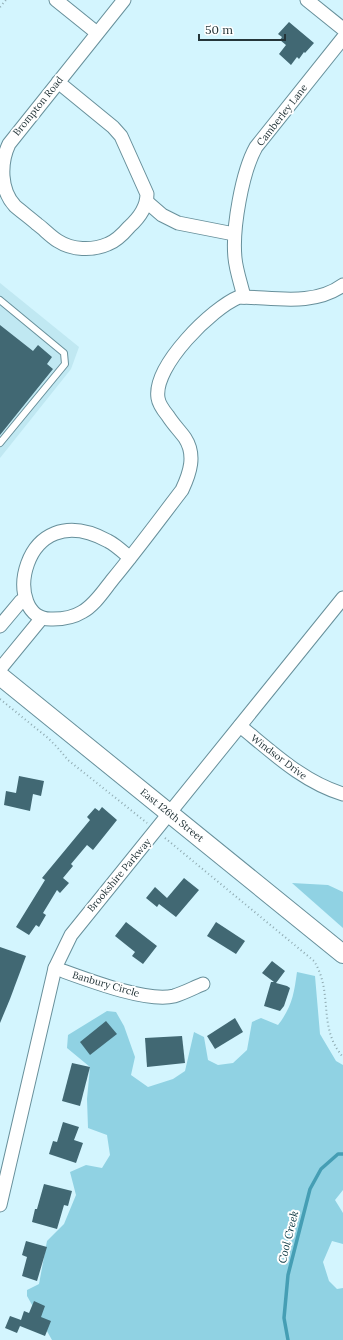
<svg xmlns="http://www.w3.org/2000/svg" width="343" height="1340" viewBox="0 0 343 1340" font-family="Lora,serif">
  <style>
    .built { fill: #c0e8f2 }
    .green { fill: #90d2e3 }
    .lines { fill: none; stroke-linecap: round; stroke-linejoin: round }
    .stream { stroke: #459eb4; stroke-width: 3.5 }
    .building { fill: #416873 }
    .lane-casing { stroke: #68909b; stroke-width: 8 }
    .street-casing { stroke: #68909b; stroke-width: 15 }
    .secondary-casing { stroke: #68909b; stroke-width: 20 }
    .path { stroke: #8faab1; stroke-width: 2; stroke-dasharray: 1 3; stroke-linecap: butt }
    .lane { stroke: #fff; stroke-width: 6 }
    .street { stroke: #fff; stroke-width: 13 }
    .secondary { stroke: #fff; stroke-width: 18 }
    .labels { text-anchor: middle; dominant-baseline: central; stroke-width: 4; stroke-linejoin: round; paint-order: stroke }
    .street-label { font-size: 10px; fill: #243539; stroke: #fff }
    .water-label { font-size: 11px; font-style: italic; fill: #0a353f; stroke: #fff }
  </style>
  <rect width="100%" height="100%" fill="#d3f5fe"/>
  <polygon class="built" points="0,283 79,347 71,369 0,458"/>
  <g class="green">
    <polygon points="292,883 328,885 343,892 343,928"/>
    <path d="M297,972l18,4 5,58 16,27 7,4v125l-8,10 8,13v31l-11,-3 -9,21 6,19 8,8 6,-1v52h-291l-25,-44v-6l12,-6 8,-43 17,-17 12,-29 -6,-23 16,-7 16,3 8,-13 -3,-20 -19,-7 -1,-29 3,-32 -23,-19 1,-13 39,-24 9,1 8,14 11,31 -4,18 17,12 25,-8 12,-8 9,-39 10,5 4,23 10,5 15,-2 14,-13 5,-28 9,-4 17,7c14,-18 16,-31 19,-53z"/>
  </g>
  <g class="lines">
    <polyline class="stream" points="288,1340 284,1318 288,1275 310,1189 321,1169 338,1154 343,1154"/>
  </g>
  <g class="building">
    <polygon points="289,22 314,43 305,53 304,52 299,59 297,57 291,65 279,54 286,45 280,40 282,37 278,34"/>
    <polygon points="0,325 33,351 38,345 52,357 47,364 53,369 0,435"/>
    <polygon points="19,776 44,781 41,796 33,794 30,811 4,805 6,791 16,793"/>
    <polygon points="102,807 117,820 93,850 87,845 71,864 73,866 63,878 69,883 60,893 57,890 43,913 46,915 39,927 36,925 29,935 16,927 45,880 42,878 90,820 87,817 95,808 99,811"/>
    <polygon points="184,878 199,890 176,917 159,904 157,907 146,898 155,887 167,898"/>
    <polygon points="126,922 157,946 143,964 132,956 135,952 115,936"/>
    <polygon points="216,922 245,941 236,954 207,936"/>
    <polygon points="0,947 26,956 10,999 0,1023"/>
    <polygon points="272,961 285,971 276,983 287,986 290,988 284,1006 280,1011 264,1006 271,982 274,982 262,973"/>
    <polygon points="235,1018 243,1032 215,1049 207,1036"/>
    <polygon points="106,1021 117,1034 90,1055 80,1042"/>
    <polygon points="182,1036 185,1063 147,1067 145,1038"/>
    <polygon points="72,1063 90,1067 80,1106 62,1101"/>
    <polygon points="63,1122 79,1127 74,1140 83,1143 76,1163 49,1154 53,1141 57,1142"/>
    <polygon points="44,1184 72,1191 68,1206 64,1205 57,1229 32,1222 35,1209 37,1209"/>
    <polygon points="26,1241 47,1247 37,1281 22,1276 27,1257 22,1255"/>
    <polygon points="34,1301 45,1306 41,1317 51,1321 45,1336 20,1326 17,1333 5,1328 10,1316 21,1320 24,1311 29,1313"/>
  </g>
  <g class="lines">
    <g class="lane-casing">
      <polyline id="lane" points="0,300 64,353 65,364 0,443"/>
    </g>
    <g class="street-casing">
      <g id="street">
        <polyline points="56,0 97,33"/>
        <polyline points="307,0 343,29"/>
        <path d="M58,82l55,45 8,9 26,58c0,14 -8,24 -18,33 -6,7 -13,14 -21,17 -16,7 -36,6 -50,-3 -8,-5 -14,-12 -21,-17 -7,-6 -15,-12 -22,-18 -15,-16 -15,-43 -6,-62l115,-144"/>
        <polyline points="147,202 162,215 178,223 234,234"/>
        <path d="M244,297c-3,-13 -8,-27 -9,-39 -3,-29 7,-86 21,-111l87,-109"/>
        <path d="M130,558c-7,-6 -14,-13 -22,-17 -88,-48 -108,82 -55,78 10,0 21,-2 29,-7 13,-7 22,-22 31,-33 24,-29 46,-59 69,-89 8,-17 14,-35 3,-52 -5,-7 -12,-14 -17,-22 -4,-5 -9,-11 -10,-18 -5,-32 54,-90 81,-101 34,0 74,10 104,-12"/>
        <polyline points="0,626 21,601"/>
        <polyline points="0,669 41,619"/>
        <path d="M240,726c32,26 63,56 103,68"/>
        <path d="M55,968c28,10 91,35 119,28 10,-3 19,-8 29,-12"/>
        <polyline points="0,1205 55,968 71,935 343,598"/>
      </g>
    </g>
    <g class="secondary-casing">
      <polyline id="secondary" points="0,676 343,954"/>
    </g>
    <g class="path">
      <polyline points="0,7 6,0"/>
      <polyline points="0,699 48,738 57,747 68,760 147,823"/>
      <path d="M165,838l149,123c20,32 3,66 29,96"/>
    </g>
    <use href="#lane" class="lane"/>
    <use href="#street" class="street"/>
    <use href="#secondary" class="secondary"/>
  </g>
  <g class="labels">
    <g class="street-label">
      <text transform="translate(38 106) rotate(-51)">Brompton Road</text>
      <text transform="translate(282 115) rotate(-52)">Camberley Lane</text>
      <text transform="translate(279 757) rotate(37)">Windsor Drive</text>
      <text transform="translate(172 815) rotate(39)">East 126th Street</text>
      <text transform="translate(119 875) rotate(-50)">Brookshire Parkway</text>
      <text transform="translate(106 984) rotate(16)">Banbury Circle</text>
    </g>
    <g class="water-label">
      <text transform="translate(288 1237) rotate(-76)">Cool Creek</text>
    </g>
  </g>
  <path d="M199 34v6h86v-6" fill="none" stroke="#243539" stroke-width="2"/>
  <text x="205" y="34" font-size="12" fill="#243539" stroke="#ffffff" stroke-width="3" paint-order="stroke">50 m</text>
</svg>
